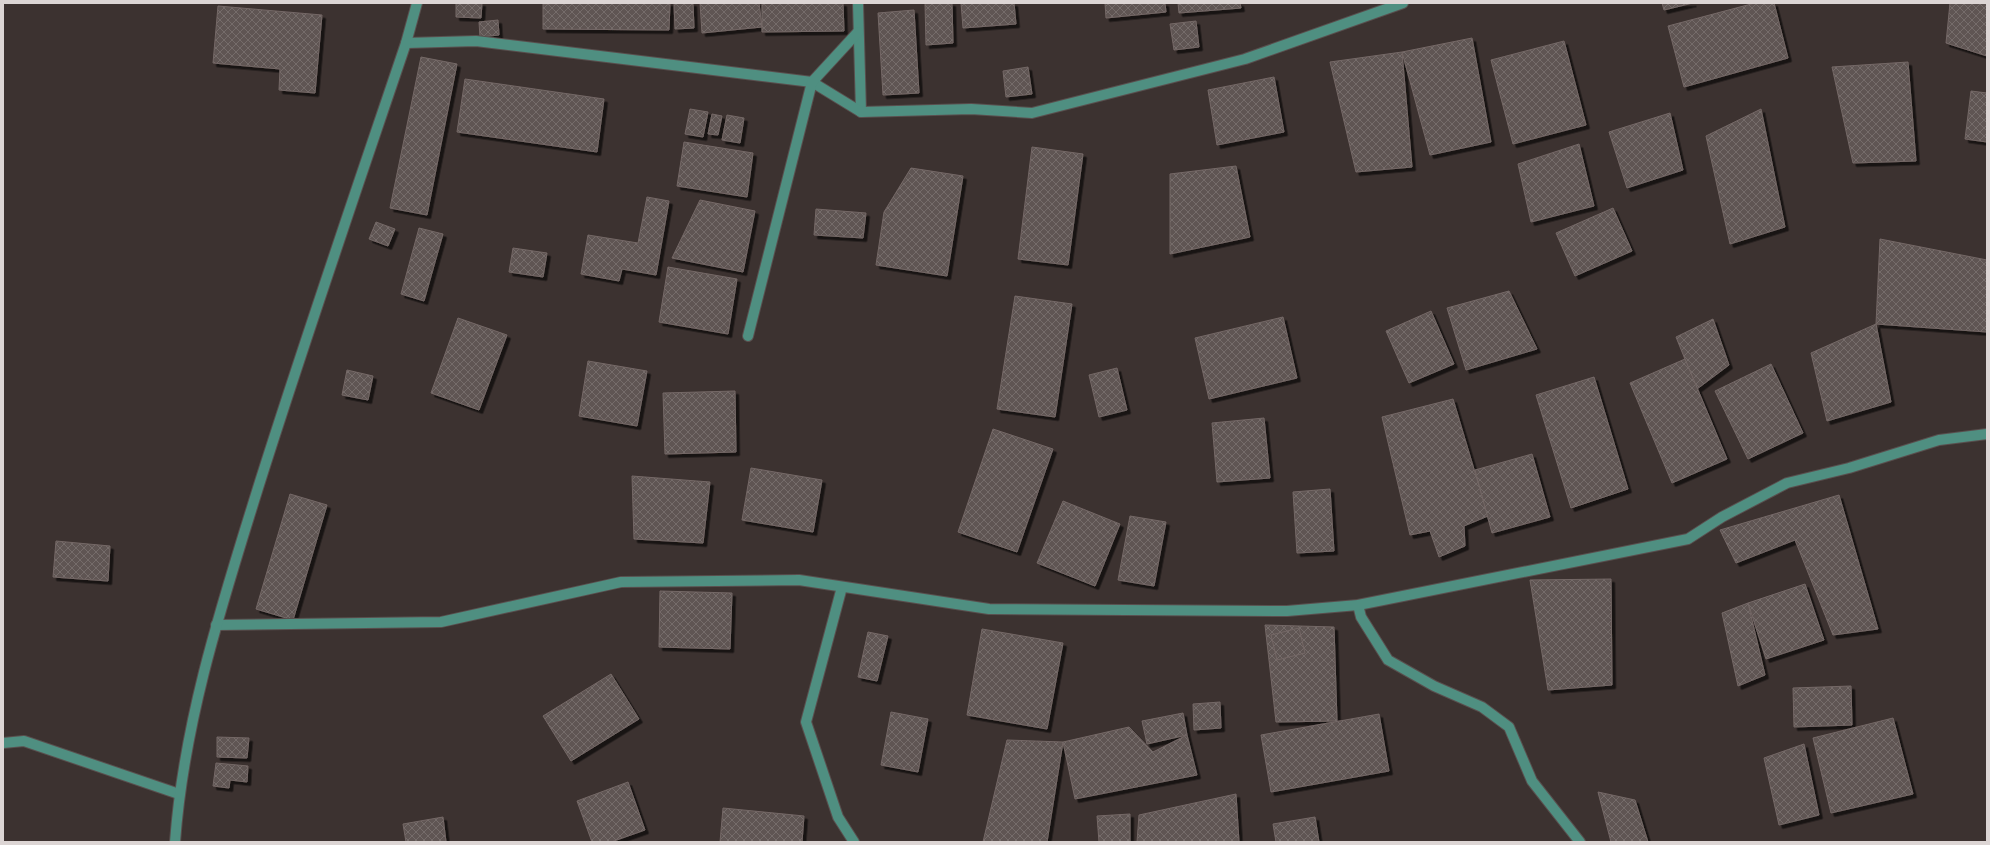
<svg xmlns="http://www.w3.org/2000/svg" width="1990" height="845" viewBox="0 0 1990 845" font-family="Mulish,sans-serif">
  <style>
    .building { fill: url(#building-cross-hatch); stroke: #746866; filter: url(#shadow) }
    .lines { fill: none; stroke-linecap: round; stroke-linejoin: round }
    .minor-casing { stroke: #594f4e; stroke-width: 12 }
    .minor { stroke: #4f8f81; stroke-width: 10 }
  </style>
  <defs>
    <pattern id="building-cross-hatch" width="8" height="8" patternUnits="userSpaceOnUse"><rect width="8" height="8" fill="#5f5452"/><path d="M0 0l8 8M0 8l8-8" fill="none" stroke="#756c6a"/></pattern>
    <filter id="shadow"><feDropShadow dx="3.5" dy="3.5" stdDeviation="0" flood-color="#0009"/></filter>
  </defs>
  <rect width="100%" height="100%" fill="#3c3230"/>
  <g class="building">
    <polygon points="456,3 482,3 481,18 456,17"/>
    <polygon points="577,3 670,3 669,30 543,29 543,4"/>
    <polygon points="674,3 693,3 694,28 675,29"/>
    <polygon points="700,3 759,3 762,27 702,33"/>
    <polygon points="762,3 843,3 844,31 762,32"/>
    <polygon points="925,3 952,3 953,43 926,45"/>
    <polygon points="961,3 1014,3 1016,24 963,28"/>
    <polygon points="1105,3 1165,3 1166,12 1106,18"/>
    <polygon points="1178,3 1240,3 1241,8 1179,13"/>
    <polygon points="1662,3 1693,3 1664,10"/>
    <polygon points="1755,3 1774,3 1788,58 1684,87 1668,26"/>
    <polygon points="1950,3 1987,3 1987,56 1946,43"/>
    <polygon points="218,6 322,15 315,93 279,90 280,69 213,63"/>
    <polygon points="914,10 919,93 883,95 878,13"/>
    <polygon points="498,20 499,35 480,37 479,22"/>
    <polygon points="1196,21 1199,47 1174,50 1170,24"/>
    <polygon points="1472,38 1491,142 1430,155 1402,52"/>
    <polygon points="1564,41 1586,125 1513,144 1491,60"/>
    <polygon points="1402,52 1412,167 1356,172 1330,62"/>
    <polygon points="421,57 457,64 427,215 390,208"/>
    <polygon points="1908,62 1916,161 1853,163 1832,67"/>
    <polygon points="1028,67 1032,94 1006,97 1003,71"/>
    <polygon points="1274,77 1284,132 1217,145 1208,90"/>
    <polygon points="465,79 604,99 597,152 457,132"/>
    <polygon points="1971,91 1987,93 1987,142 1965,139"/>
    <polygon points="690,109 708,112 703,137 685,134"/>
    <polygon points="1761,109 1785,227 1730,244 1706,136"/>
    <polygon points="1670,113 1683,170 1627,188 1609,132"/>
    <polygon points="712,114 722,116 718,135 708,134"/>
    <polygon points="727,115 744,118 740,143 722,140"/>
    <polygon points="684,142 753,153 747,197 677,186"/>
    <polygon points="1579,144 1594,206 1531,222 1518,164"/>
    <polygon points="1032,147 1083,154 1068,265 1018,259"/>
    <polygon points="1236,166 1250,237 1170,254 1170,174"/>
    <polygon points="911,168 963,176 947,276 876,265 884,212"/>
    <polygon points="647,197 669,201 656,275 622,269 619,281 581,274 588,235 638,243"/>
    <polygon points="700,200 755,211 743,272 672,258"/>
    <polygon points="1613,208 1632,251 1575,276 1556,233"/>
    <polygon points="816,209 866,213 863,238 814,235"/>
    <polygon points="376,222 395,229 388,246 369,239"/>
    <polygon points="419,228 443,234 424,301 401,294"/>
    <polygon points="1880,239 1987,260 1987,332 1876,324"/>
    <polygon points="513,248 547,253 543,277 509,272"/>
    <polygon points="668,267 737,279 728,334 659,322"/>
    <polygon points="1509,291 1537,349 1466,370 1447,308"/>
    <polygon points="1015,296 1072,304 1055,417 997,409"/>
    <polygon points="1431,311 1454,364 1409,383 1386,331"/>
    <polygon points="1283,317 1297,378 1209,399 1195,338"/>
    <polygon points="458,318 507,335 479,410 431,393"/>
    <polygon points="1713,319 1729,365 1697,389 1676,337"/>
    <polygon points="1876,324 1891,402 1827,421 1811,353"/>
    <polygon points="1685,359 1727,459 1672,483 1630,383"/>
    <polygon points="588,361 647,371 637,426 579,416"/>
    <polygon points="1771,364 1803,433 1748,459 1715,391"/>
    <polygon points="1117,368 1127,410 1099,417 1089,375"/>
    <polygon points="347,370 373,376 368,400 342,395"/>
    <polygon points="1594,377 1628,489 1571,508 1536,395"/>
    <polygon points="735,391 736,452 665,454 663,393"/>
    <polygon points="1453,399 1488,516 1464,526 1465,546 1439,557 1430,531 1410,535 1382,417"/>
    <polygon points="1264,418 1270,478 1217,482 1212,423"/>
    <polygon points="993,429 1053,449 1017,552 958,532"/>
    <polygon points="1532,454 1550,517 1492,533 1475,470"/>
    <polygon points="751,468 822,480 813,532 742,520"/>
    <polygon points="632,476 710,482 703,543 634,539"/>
    <polygon points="1330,489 1334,551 1297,553 1293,492"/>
    <polygon points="290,494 327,505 293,620 256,609"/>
    <polygon points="1839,495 1878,629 1833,635 1795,540 1736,563 1720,530"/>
    <polygon points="1063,501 1120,524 1095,586 1037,563"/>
    <polygon points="1130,516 1166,522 1154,586 1118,580"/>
    <polygon points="56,541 110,546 108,581 53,577"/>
    <polygon points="1611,579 1612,685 1548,690 1530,580"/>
    <polygon points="1805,584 1824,640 1766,659 1748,603"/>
    <polygon points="660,591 732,593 730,649 659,647"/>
    <polygon points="1748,603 1765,675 1738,686 1722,613"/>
    <polygon points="1265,625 1334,627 1337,721 1276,722"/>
    <polygon points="1299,628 1305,653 1277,660 1271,635"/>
    <polygon points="982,629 1063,643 1047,729 967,715"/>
    <polygon points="868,632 888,636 877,681 858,677"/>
    <polygon points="611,674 639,719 571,761 543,716"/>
    <polygon points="1851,686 1852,725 1794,727 1793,688"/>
    <polygon points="1220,702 1221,728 1194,730 1193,704"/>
    <polygon points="891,712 928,719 918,772 881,765"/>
    <polygon points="1183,713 1187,735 1147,744 1142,721"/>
    <polygon points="1379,714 1389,771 1271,792 1261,735"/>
    <polygon points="1893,718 1913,794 1831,813 1813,738"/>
    <polygon points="1129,727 1153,752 1187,735 1197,775 1075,799 1063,742"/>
    <polygon points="217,737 249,738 247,758 217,757"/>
    <polygon points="1007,740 1063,742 1047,842 983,842"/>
    <polygon points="1804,744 1819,815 1779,825 1764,758"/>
    <polygon points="216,763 248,766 247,782 230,780 229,788 213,786"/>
    <polygon points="628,782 645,830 611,842 592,842 577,801"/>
    <polygon points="1598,792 1635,800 1648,842 1611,842"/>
    <polygon points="1236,794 1239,842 1137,842 1139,815"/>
    <polygon points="723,808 804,816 802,842 720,842"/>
    <polygon points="1130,814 1130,842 1099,842 1097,816"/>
    <polygon points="443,817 446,842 406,842 403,824"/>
    <polygon points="1315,817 1319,842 1276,842 1273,824"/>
  </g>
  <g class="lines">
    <g class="minor-casing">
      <g id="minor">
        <polyline points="858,3 861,112"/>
        <polyline points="406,43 476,41 812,82 861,112 971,109 1032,113 1245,59 1403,3"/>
        <polyline points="748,336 812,82 858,32"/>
        <polyline points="842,587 806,722 838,817 854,842"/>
        <polyline points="1358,605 1361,617 1388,660 1434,686 1482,707 1509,727 1532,781 1580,842"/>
        <polyline points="216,625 441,622 621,582 799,580 989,609 1287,611 1358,605 1688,539 1722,517 1787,483 1849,468 1939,440 1987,434"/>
        <polyline points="3,743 24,741 179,794"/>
        <path d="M175,842c9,-122 47,-238 83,-354 47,-149 98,-297 148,-445l11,-40"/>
      </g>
    </g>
    <use href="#minor" class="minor"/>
  </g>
  <rect width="1990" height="845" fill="none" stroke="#dcd5d4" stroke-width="8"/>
</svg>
